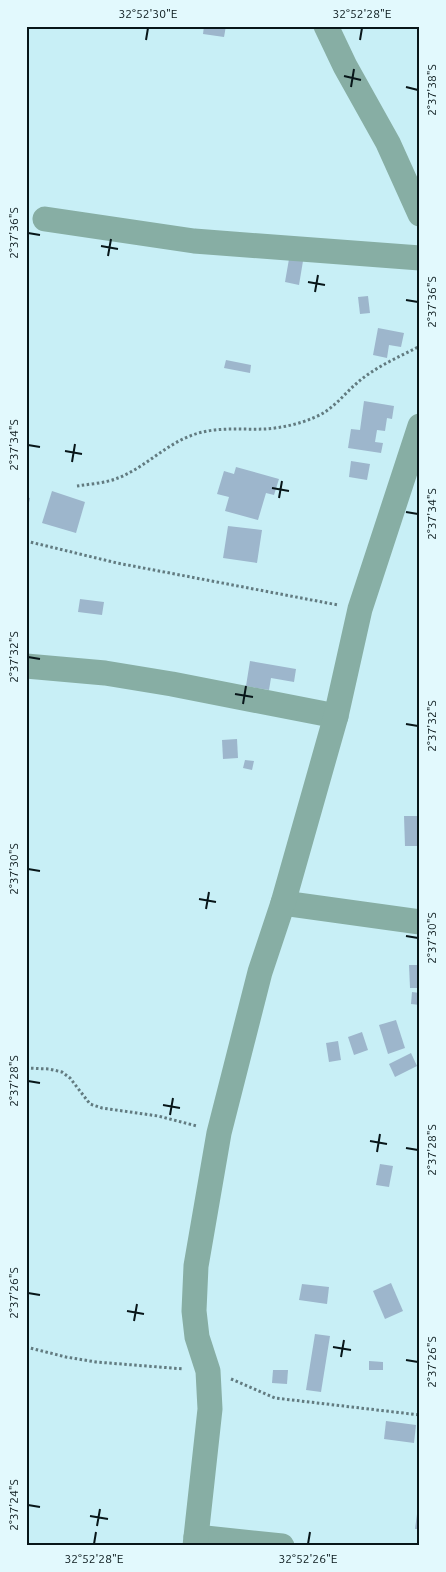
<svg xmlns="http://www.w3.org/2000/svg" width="446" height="1572" viewBox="0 0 446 1572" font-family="Ubuntu,sans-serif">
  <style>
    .building { fill: #9db6cc }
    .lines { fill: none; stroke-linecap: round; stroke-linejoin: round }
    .path { stroke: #627b80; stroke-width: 3; stroke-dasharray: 2.5 2.5; stroke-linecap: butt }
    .minor { stroke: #87aea4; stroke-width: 25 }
    .ticks { fill: none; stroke: #081619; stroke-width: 2 }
    .neatline { fill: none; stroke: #081619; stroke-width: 2 }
    .ticks-label { font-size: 12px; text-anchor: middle; fill: #081619 }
  </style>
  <rect width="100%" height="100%" fill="#c8eff6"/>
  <g class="building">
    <polygon points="204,26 226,26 224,37 203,34"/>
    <polygon points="289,259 303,261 299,285 285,282"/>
    <polygon points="368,296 370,313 360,314 358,297"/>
    <polygon points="378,328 404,333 401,347 389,345 387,358 373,355"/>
    <polygon points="226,360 251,365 250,373 224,368"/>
    <polygon points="364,401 394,406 392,419 387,418 385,431 377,430 375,442 383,443 381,453 348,448 351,429 360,430"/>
    <polygon points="351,461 370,464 367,480 349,477"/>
    <polygon points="236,467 279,479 274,495 266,493 258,520 225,511 229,497 217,494 224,471 234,474"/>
    <polygon points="52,491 85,502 76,533 42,523"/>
    <polygon points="26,497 30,498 27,512 26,512"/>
    <polygon points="228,526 262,530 257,563 223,558"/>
    <polygon points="80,599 104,602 102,615 78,612"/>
    <polygon points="250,661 296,669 294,682 271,678 269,690 246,686"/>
    <polygon points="237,739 238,758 223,759 222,740"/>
    <polygon points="245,760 254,761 252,770 243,768"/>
    <polygon points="404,816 420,816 420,846 405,846"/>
    <polygon points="409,965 420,965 420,988 410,988"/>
    <polygon points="412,992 420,993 420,1005 411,1004"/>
    <polygon points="396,1020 405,1048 388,1054 379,1025"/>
    <polygon points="362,1032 368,1050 354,1055 348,1037"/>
    <polygon points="338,1041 341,1060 329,1062 326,1043"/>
    <polygon points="411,1053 417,1066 395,1077 389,1064"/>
    <polygon points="380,1164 393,1166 389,1187 376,1185"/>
    <polygon points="419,1194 420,1195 420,1208 417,1207"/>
    <polygon points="391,1283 403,1311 385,1319 373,1291"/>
    <polygon points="302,1284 329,1287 327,1304 299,1300"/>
    <polygon points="315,1334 330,1336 321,1392 306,1390"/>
    <polygon points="369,1361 383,1362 383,1370 369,1370"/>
    <polygon points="273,1370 288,1370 287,1384 272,1383"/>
    <polygon points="386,1421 416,1425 414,1443 384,1439"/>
    <polygon points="419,1499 420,1499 420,1529 415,1529"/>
  </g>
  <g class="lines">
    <g class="path">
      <path d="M77,486c13,-2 29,-3 41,-8 26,-10 46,-32 72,-42 24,-10 50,-6 75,-7 16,-1 34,-5 48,-11 19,-7 30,-23 44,-35 18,-16 42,-26 63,-37"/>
      <polyline points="26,541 117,563 338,605"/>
      <polyline points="26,1068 49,1069 62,1072 70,1078 90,1104 102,1108 158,1116 197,1126"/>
      <polyline points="26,1347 66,1357 96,1362 184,1369"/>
      <polyline points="231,1379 275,1398 420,1415"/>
    </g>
    <g class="minor">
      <polyline points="326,26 345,66 388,143 420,214"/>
      <polyline points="45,219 194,241 420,258"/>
      <polyline points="26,666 105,673 172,684 336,716"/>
      <polyline points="283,903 420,922"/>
      <polyline points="196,1537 282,1546"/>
      <polyline points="195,1546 210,1409 208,1371 197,1337 194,1311 196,1266 219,1133 260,972 283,903 336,716 360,609 420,426"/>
    </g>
  </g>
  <path class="ticks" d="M146,40l2,-12M360,40l2,-12M344,76l17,4M351,87l3,-18M406,87l12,3M28,233l12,2M101,246l17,3M108,256l3,-17M308,282l17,3M315,292l3,-17M406,300l12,2M28,445l12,2M65,451l17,3M72,462l3,-18M272,488l17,3M279,498l3,-17M406,512l12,2M28,657l12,2M235,694l18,3M243,704l3,-18M406,724l12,2M28,869l12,2M199,899l17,3M206,909l3,-17M406,936l12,2M28,1081l12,2M163,1105l17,3M170,1115l3,-17M370,1141l17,3M406,1148l12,2M377,1152l3,-18M28,1293l12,2M127,1311l17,3M134,1321l3,-17M333,1347l18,3M341,1357l3,-17M406,1360l12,2M28,1505l12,2M90,1516l18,3M97,1526l3,-17M94,1544l2,-12M308,1544l2,-12"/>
  <rect width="446" height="1572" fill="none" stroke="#e2f9fd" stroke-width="55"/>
  <rect x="28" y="28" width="390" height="1516" class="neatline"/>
  <g class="ticks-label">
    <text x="148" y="18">32°52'30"E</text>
    <text x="362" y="18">32°52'28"E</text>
    <text transform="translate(432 90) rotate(-90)" y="4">2°37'38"S</text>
    <text transform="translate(14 233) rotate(-90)" y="4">2°37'36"S</text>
    <text transform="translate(432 302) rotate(-90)" y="4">2°37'36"S</text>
    <text transform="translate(14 445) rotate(-90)" y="4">2°37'34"S</text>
    <text transform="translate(432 514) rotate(-90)" y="4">2°37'34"S</text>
    <text transform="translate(14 657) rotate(-90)" y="4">2°37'32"S</text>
    <text transform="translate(432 726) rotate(-90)" y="4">2°37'32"S</text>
    <text transform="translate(14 869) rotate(-90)" y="4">2°37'30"S</text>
    <text transform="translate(432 938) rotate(-90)" y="4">2°37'30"S</text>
    <text transform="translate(14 1081) rotate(-90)" y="4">2°37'28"S</text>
    <text transform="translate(432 1150) rotate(-90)" y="4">2°37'28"S</text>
    <text transform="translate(14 1293) rotate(-90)" y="4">2°37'26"S</text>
    <text transform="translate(432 1362) rotate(-90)" y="4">2°37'26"S</text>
    <text transform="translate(14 1505) rotate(-90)" y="4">2°37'24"S</text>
    <text x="94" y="1563">32°52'28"E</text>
    <text x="308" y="1563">32°52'26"E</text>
  </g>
</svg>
